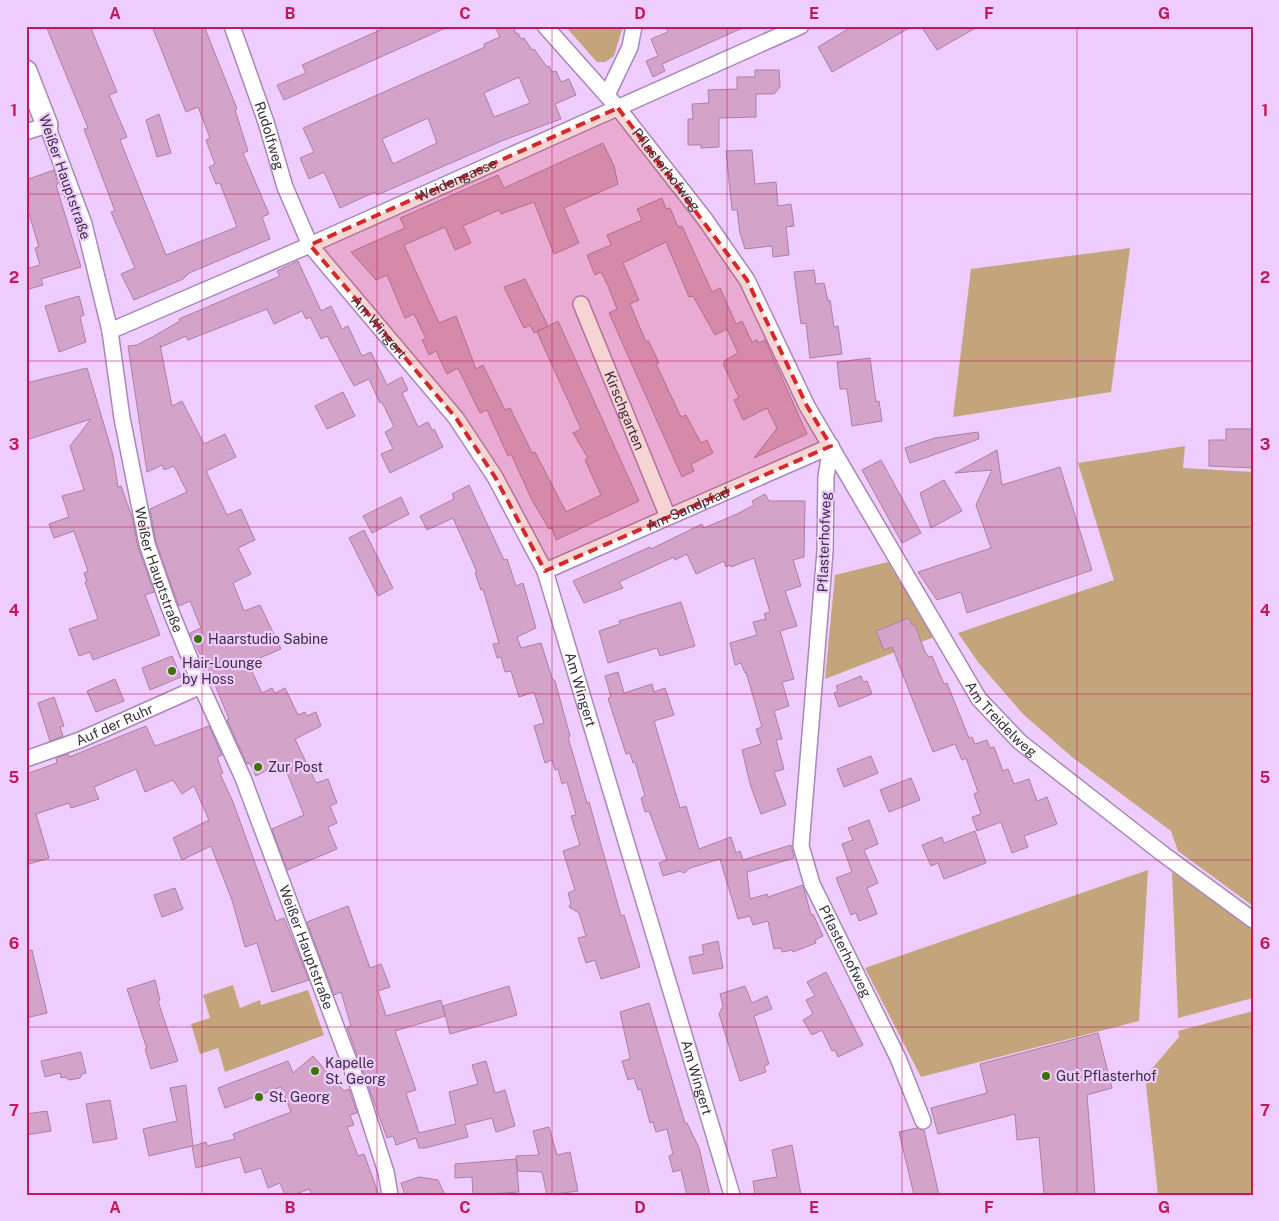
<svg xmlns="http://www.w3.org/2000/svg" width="1279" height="1221" viewBox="0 0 1279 1221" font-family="'Public Sans',sans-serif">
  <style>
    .green { fill: #c3a47b }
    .building { fill: #d4a3c9; stroke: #ad7ea3; fill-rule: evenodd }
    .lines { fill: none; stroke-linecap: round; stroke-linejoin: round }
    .street-casing { stroke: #a788b6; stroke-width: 18 }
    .secondary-casing { stroke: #a788b6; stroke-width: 24 }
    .street { stroke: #fff; stroke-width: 15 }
    .secondary { stroke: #fff; stroke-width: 21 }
    .marked { fill: #d62828; fill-opacity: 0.2; stroke: #d62828; stroke-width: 4; stroke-dasharray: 10 6; stroke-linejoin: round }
    .grid { fill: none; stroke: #c2185b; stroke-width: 1; stroke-opacity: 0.55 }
    .poi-dot { fill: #3c7402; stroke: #eeccfe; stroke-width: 2 }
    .labels { text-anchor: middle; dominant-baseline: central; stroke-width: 4.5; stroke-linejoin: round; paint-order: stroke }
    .street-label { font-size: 14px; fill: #3a2d40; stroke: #eeccfe }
    .poi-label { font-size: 14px; fill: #3a2d40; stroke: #eeccfe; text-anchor: start }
    .neatline { fill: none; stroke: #c2185b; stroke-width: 2 }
    .grid-label { font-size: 16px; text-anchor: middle; font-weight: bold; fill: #c2185b }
  </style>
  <rect width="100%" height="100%" fill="#eeccfe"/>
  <g class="green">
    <polygon points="565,26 623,26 614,56 605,62 597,62"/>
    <polygon points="1130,248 1111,392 953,417 971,269"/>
    <polygon points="1185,446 1183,468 1253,472 1253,906 1178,851 1171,831 1072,757 1023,714 978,662 958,633 1114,580 1078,463"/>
    <polygon points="888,562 934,637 825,679 835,575"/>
    <polygon points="1148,870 1139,1021 921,1077 865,968"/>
    <polygon points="1172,872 1253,929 1253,998 1178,1018"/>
    <polygon points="233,985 240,1008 260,1000 261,1005 308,990 324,1035 225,1072 218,1048 200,1054 191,1024 210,1018 203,995"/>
    <polygon points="1253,1011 1253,1195 1158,1195 1146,1085 1149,1072 1179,1037 1178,1031"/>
  </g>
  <g class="building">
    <polygon points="46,26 90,26 117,92 109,95 127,137 120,140 166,255 237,227 220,183 216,184 209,167 215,164 206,140 210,138 198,107 186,112 152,26 204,26 237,109 235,110 248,151 243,153 269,214 262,217 270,239 189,273 183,279 134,300 121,274 135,268 111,212 115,211 84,129 88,128"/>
    <polygon points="389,26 450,26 284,100 277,85 306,73 302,65"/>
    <path d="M495,26h18l3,8 2,-1 3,6 3,-1 8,12 2,-1 13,18 2,-1 3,6 4,-1 5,11 8,-3 7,16 -21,9 6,15 -57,21 -127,55 -2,-3 -35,16 -16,-36 -15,7 -9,-21 14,-6 -11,-24 182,-81 -1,-3 16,-7zM519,77l11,26 -36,14 -10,-24zM428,118l9,25 -44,21 -11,-25z"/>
    <polygon points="665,26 747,26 662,64 665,71 653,77 646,61 658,56 651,39 668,32"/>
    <polygon points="853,26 913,26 832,72 818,47"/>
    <polygon points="921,26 979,26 937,50"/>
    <polygon points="755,70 779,70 780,87 774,94 756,94 756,117 719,118 719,147 701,148 701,145 688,145 688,119 693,119 692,104 709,103 708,90 737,89 737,77 755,77"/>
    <polygon points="159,114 171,153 157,157 146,120"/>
    <polygon points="603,143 614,166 618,184 564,208 579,243 554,254 534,202 501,214 499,210 463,226 471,243 455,250 445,227 404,245 439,323 456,316 476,369 483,365 505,410 510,408 532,453 535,452 566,512 601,495 585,460 588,458 573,433 581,429 537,332 558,321 639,501 556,540 552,528 549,529 532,500 511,454 508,456 487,410 480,413 458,368 447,374 436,351 429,355 422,340 426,339 414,314 405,318 387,275 376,280 351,252 405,228 400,218 475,185 498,175 504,188"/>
    <polygon points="752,150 755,184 776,182 778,206 791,204 794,226 786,227 789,255 773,257 772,246 745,249 740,233 737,210 732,210 726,151"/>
    <polygon points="54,170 58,184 56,185 81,267 41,279 43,285 26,290 26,269 40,265 35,248 39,247 26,204 26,180"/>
    <polygon points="662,198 666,209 670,208 678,227 682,226 712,292 720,288 736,324 742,321 752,342 757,340 758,343 765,340 807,434 754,458 777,428 767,408 743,420 734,400 739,398 723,364 725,363 724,361 738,353 727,329 715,335 693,296 689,297 666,242 623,263 639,300 630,304 646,342 648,340 659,363 656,364 681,417 686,415 701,443 707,440 713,453 691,464 694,471 682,477 609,313 617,309 608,286 601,272 595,275 587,255 611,245 607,235 642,220 637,209"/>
    <polygon points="298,261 321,311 331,306 342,329 348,326 362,356 371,352 387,385 402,377 408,390 402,393 418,427 428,422 432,430 434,429 443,447 390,473 381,454 393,449 385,432 394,427 382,402 380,403 369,379 354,386 327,336 321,339 310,317 306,319 302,311 274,324 267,309 188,340 186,336 161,347 160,345 172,406 182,401 204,444 225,434 236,457 206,471 227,515 241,509 255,540 238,548 251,574 233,583 244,611 260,605 281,649 248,663 262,693 272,688 275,693 285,688 298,715 305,712 307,716 316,712 321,726 295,739 316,783 328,779 337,803 330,806 337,823 328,827 337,849 287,870 272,829 304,815 286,770 281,772 278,764 256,776 250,763 247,764 227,720 229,719 213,680 191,636 190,633 201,628 190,601 179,606 178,604 156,542 150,509 187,492 174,466 164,470 162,465 147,472 128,346 137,345 154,336 180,321 179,319 280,276 277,271"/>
    <polygon points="814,270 816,284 824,283 828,301 830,300 834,327 838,326 842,354 810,358 806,323 801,324 794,272"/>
    <polygon points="525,279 548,326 534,333 530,325 524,328 504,287"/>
    <polygon points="79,296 84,315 80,317 86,342 59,352 45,306"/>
    <polygon points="870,358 876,402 879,401 882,421 852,426 847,389 840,389 837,362"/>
    <polygon points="87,368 113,455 118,487 121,486 132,517 138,547 154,592 145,595 160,635 93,660 90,652 79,656 69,629 98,619 85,582 87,581 84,573 88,571 74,531 54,538 49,524 69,517 62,496 84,490 70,446 91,419 26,440 26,383"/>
    <polygon points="343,392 355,416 327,429 315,406"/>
    <polygon points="1226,429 1253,429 1253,468 1209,466 1209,440 1226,440"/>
    <polygon points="978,432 979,439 910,463 905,448 935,438"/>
    <polygon points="997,450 1002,485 1060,467 1092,570 967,613 961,592 937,600 918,572 991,548 976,505 992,470 955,473"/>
    <polygon points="881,460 921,533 902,543 862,470"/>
    <polygon points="944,480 962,511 931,528 920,493"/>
    <polygon points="469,485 504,560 507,559 516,586 523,583 536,628 517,637 521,648 541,643 552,678 555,681 570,736 568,737 587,803 589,802 621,916 624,915 640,967 601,979 595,960 586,963 578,938 586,936 579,913 569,907 571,903 568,893 575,890 563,851 580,845 571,816 576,815 567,782 562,784 558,769 555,770 552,760 545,763 534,726 544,723 534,692 519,697 511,671 505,672 501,657 497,658 493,644 499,643 483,589 481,590 475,573 477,572 453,518 427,530 420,516 454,499 452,494"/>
    <polygon points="765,494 769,501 805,501 804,557 793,560 801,586 785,591 797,626 780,631 794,679 782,682 789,706 774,711 782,739 776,740 784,769 774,772 786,805 761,814 751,787 742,750 761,744 756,729 762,727 746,672 745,673 741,663 735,665 730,643 757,635 753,622 766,619 764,614 770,612 754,558 731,567 730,565 726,567 724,561 696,574 687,554 675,560 674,557 619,582 623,588 584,603 573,581 650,547 651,549 702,524 704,528 737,514 754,505 752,501"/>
    <polygon points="401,497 409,514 372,533 363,516"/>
    <polygon points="364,530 393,588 378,596 349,538"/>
    <polygon points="681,602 695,646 660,656 657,648 608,663 599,631 620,624 619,621"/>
    <polygon points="909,618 912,625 915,625 925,652 929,657 932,656 944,684 947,683 969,738 972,737 975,744 987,740 990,748 994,747 1003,771 1008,769 1014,784 1029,779 1037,801 1047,797 1057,824 1024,836 1028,847 1012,853 1001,822 977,831 972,817 981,814 974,794 978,792 966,758 962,760 955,744 933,752 892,647 884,650 876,631"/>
    <polygon points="172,656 181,677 150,690 142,668"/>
    <polygon points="618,672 624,693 652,684 654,692 665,688 674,715 654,721 680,808 686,806 699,849 731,837 736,853 740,851 743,860 791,845 794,858 747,872 750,899 767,894 768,897 803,885 811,915 813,914 823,936 815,940 816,943 793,952 792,950 782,952 781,948 774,949 768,921 753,925 750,916 738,919 720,859 690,868 684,873 680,871 663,876 659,863 667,860 649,811 645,812 641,798 645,796 635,762 633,763 630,753 626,754 608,698 611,697 605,676"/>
    <polygon points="861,676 863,682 867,681 872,694 839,707 834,693 838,691 836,686"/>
    <polygon points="115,679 124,701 96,712 87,691"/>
    <polygon points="54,697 64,726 60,727 63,736 50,741 38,703"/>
    <polygon points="146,726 155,746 209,726 222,755 217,757 223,773 220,774 233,802 276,921 284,918 309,980 272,992 257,943 245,947 232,900 211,846 182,860 173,838 209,820 194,786 182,794 173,780 145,792 136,769 94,787 99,799 71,808 69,803 36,814 49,858 26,865 26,774 57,763 56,758 68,754 69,757"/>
    <polygon points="871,756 878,773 844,787 837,769"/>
    <polygon points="911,778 920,800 889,812 880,790"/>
    <polygon points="869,820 878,844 864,850 878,883 867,888 877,914 859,921 856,913 851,915 836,878 852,872 842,844 853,840 848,828"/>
    <polygon points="975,831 986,863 944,879 938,863 931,866 922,845 942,837 944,843"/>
    <polygon points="175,888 183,909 162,917 154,895"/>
    <polygon points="348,906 370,968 381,964 390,987 378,991 386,1016 441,1000 445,1016 395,1031 416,1090 406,1093 419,1133 456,1124 449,1092 478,1084 472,1065 486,1061 495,1093 505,1090 515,1126 496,1132 492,1118 465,1125 468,1137 425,1148 419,1148 416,1138 396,1145 393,1136 387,1138 347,1027 351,1026 341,992 334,995 307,922"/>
    <polygon points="718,941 723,968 693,974 689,957 704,954 702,945"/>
    <polygon points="32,950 47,1013 26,1018 26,951"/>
    <polygon points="826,972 863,1045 838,1057 835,1050 832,1051 822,1030 812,1035 803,1020 813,1014 806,1000 815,996 807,982"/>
    <polygon points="155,980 160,1000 158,1001 178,1061 151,1069 145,1049 147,1049 127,989"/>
    <polygon points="509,986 517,1015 450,1034 443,1006"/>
    <polygon points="745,986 752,1003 767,996 772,1009 754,1016 769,1064 764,1066 766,1072 740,1081 719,1014 723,1006 720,994"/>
    <polygon points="649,1003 685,1123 687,1123 699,1148 710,1195 687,1195 681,1170 673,1172 669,1156 673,1154 667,1129 656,1132 653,1122 650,1123 641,1089 638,1090 634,1078 628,1080 625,1071 622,1061 630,1059 629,1053 620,1012"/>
    <polygon points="1098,1033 1112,1088 1087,1095 1095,1195 1044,1195 1039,1137 1017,1140 1015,1114 938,1134 931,1108 987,1093 980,1064"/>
    <polygon points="81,1052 86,1073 82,1074 80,1078 69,1080 65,1077 61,1078 60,1073 45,1077 41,1061"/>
    <polygon points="313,1056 344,1091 349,1089 357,1113 350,1115 354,1125 347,1127 358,1156 364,1154 379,1195 312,1195 309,1189 293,1195 285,1195 280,1183 268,1188 261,1168 245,1173 240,1157 196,1168 192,1146 149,1156 143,1129 177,1121 170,1088 186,1085 193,1146 206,1142 207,1146 235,1139 233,1134 291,1112 281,1087 225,1108 218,1088 288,1061 293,1073"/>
    <polygon points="110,1100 117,1139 93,1143 86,1104"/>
    <polygon points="47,1111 51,1131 26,1135 26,1114"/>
    <polygon points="549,1127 557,1155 570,1152 578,1191 547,1195 542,1172 518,1171 516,1156 539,1155 533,1131"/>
    <polygon points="917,1128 924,1130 939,1195 914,1195 899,1132"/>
    <polygon points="792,1145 801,1195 755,1195 753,1181 777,1177 772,1150"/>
    <polygon points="516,1159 519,1192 473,1195 472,1177 455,1178 455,1164"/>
    <polygon points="419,1177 438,1180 445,1195 405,1195 401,1183"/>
  </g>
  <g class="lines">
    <g class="street-casing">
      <g id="street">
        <path id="s1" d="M232,26l34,96 19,65 25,58 146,173 39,59 50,94 187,624"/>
        <path id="s2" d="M545,26l73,82 86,110 43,62 60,126 172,293 41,43 143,112 90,66"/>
        <polyline points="607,95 630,47 634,26"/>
        <path id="s3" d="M26,132l21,-7 37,99 26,107 12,87 25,126 22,63 32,79 42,92 116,310 27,84 4,23"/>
        <path id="s4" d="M581,304l87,213"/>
        <path id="s5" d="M110,331l200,-86 491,-219"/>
        <path id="s6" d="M831,446l-5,31 -1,74 -24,295 11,38 86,174 25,63"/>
        <path id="s7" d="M545,571l286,-125"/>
        <path id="s8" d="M26,759l54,-19 121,-54"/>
      </g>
    </g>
    <g class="secondary-casing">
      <polyline id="secondary" points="26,71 47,125"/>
    </g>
    <use href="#street" class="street"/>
    <use href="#secondary" class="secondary"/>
  </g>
  <path class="marked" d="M618,108l129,172 60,126 24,40 -286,125 -50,-94 -39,-59 -146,-173z"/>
  <path class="grid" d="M202,26v1169M377,26v1169M552,26v1169M727,26v1169M902,26v1169M1077,26v1169M26,194h1227M26,361h1227M26,527h1227M26,694h1227M26,860h1227M26,1027h1227"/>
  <g class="poi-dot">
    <circle cx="198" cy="639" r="5"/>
    <circle cx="172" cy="671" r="5"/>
    <circle cx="258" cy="767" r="5"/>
    <circle cx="315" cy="1071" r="5"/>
    <circle cx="1046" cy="1076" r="5"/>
    <circle cx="259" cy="1097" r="5"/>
  </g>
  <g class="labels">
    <g class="street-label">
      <text stroke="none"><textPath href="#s1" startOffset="116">Rudolfweg</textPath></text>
      <text stroke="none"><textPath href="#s2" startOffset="188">Pflasterhofweg</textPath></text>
      <text transform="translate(65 177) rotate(71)">Weißer Hauptstraße</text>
      <text stroke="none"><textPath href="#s5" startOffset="378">Weidengasse</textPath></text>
      <text stroke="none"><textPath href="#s1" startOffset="340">Am Wingert</textPath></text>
      <text stroke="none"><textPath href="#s4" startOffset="115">Kirschgarten</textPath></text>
      <text stroke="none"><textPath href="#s7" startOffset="156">Am Sandpfad</textPath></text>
      <text transform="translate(824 542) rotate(-88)">Pflasterhofweg</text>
      <text stroke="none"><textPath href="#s3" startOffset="482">Weißer Hauptstraße</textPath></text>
      <text stroke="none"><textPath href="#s1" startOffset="760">Am Wingert</textPath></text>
      <text stroke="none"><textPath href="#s2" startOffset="834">Am Treidelweg</textPath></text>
      <text stroke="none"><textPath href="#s8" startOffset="95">Auf der Ruhr</textPath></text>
      <text stroke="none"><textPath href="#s3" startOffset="888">Weißer Hauptstraße</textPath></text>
      <text stroke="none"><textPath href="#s6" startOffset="516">Pflasterhofweg</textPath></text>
      <text stroke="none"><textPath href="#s1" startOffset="1165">Am Wingert</textPath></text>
    </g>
    <g class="poi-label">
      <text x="208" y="639">Haarstudio Sabine</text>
      <text x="182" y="663">Hair-Lounge<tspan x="182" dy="16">by Hoss</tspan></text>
      <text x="268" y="767">Zur Post</text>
      <text x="325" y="1063">Kapelle<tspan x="325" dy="16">St. Georg</tspan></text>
      <text x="1056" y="1076">Gut Pflasterhof</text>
      <text x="269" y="1097">St. Georg</text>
    </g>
  </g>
  <rect width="1279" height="1221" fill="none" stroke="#eeccfe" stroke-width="55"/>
  <rect x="28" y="28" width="1224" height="1166" class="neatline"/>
  <g class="grid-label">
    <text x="115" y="19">A</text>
    <text x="290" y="19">B</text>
    <text x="465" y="19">C</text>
    <text x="640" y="19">D</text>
    <text x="814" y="19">E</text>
    <text x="989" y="19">F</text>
    <text x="1164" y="19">G</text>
    <text x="14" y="116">1</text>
    <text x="1265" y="116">1</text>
    <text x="14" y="283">2</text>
    <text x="1265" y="283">2</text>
    <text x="14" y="450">3</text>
    <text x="1265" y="450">3</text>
    <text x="14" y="616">4</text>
    <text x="1265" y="616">4</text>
    <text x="14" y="783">5</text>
    <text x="1265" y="783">5</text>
    <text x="14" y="949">6</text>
    <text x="1265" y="949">6</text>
    <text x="14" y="1116">7</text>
    <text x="1265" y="1116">7</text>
    <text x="115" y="1213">A</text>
    <text x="290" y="1213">B</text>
    <text x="465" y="1213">C</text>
    <text x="640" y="1213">D</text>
    <text x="814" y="1213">E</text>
    <text x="989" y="1213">F</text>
    <text x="1164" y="1213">G</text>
  </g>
</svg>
